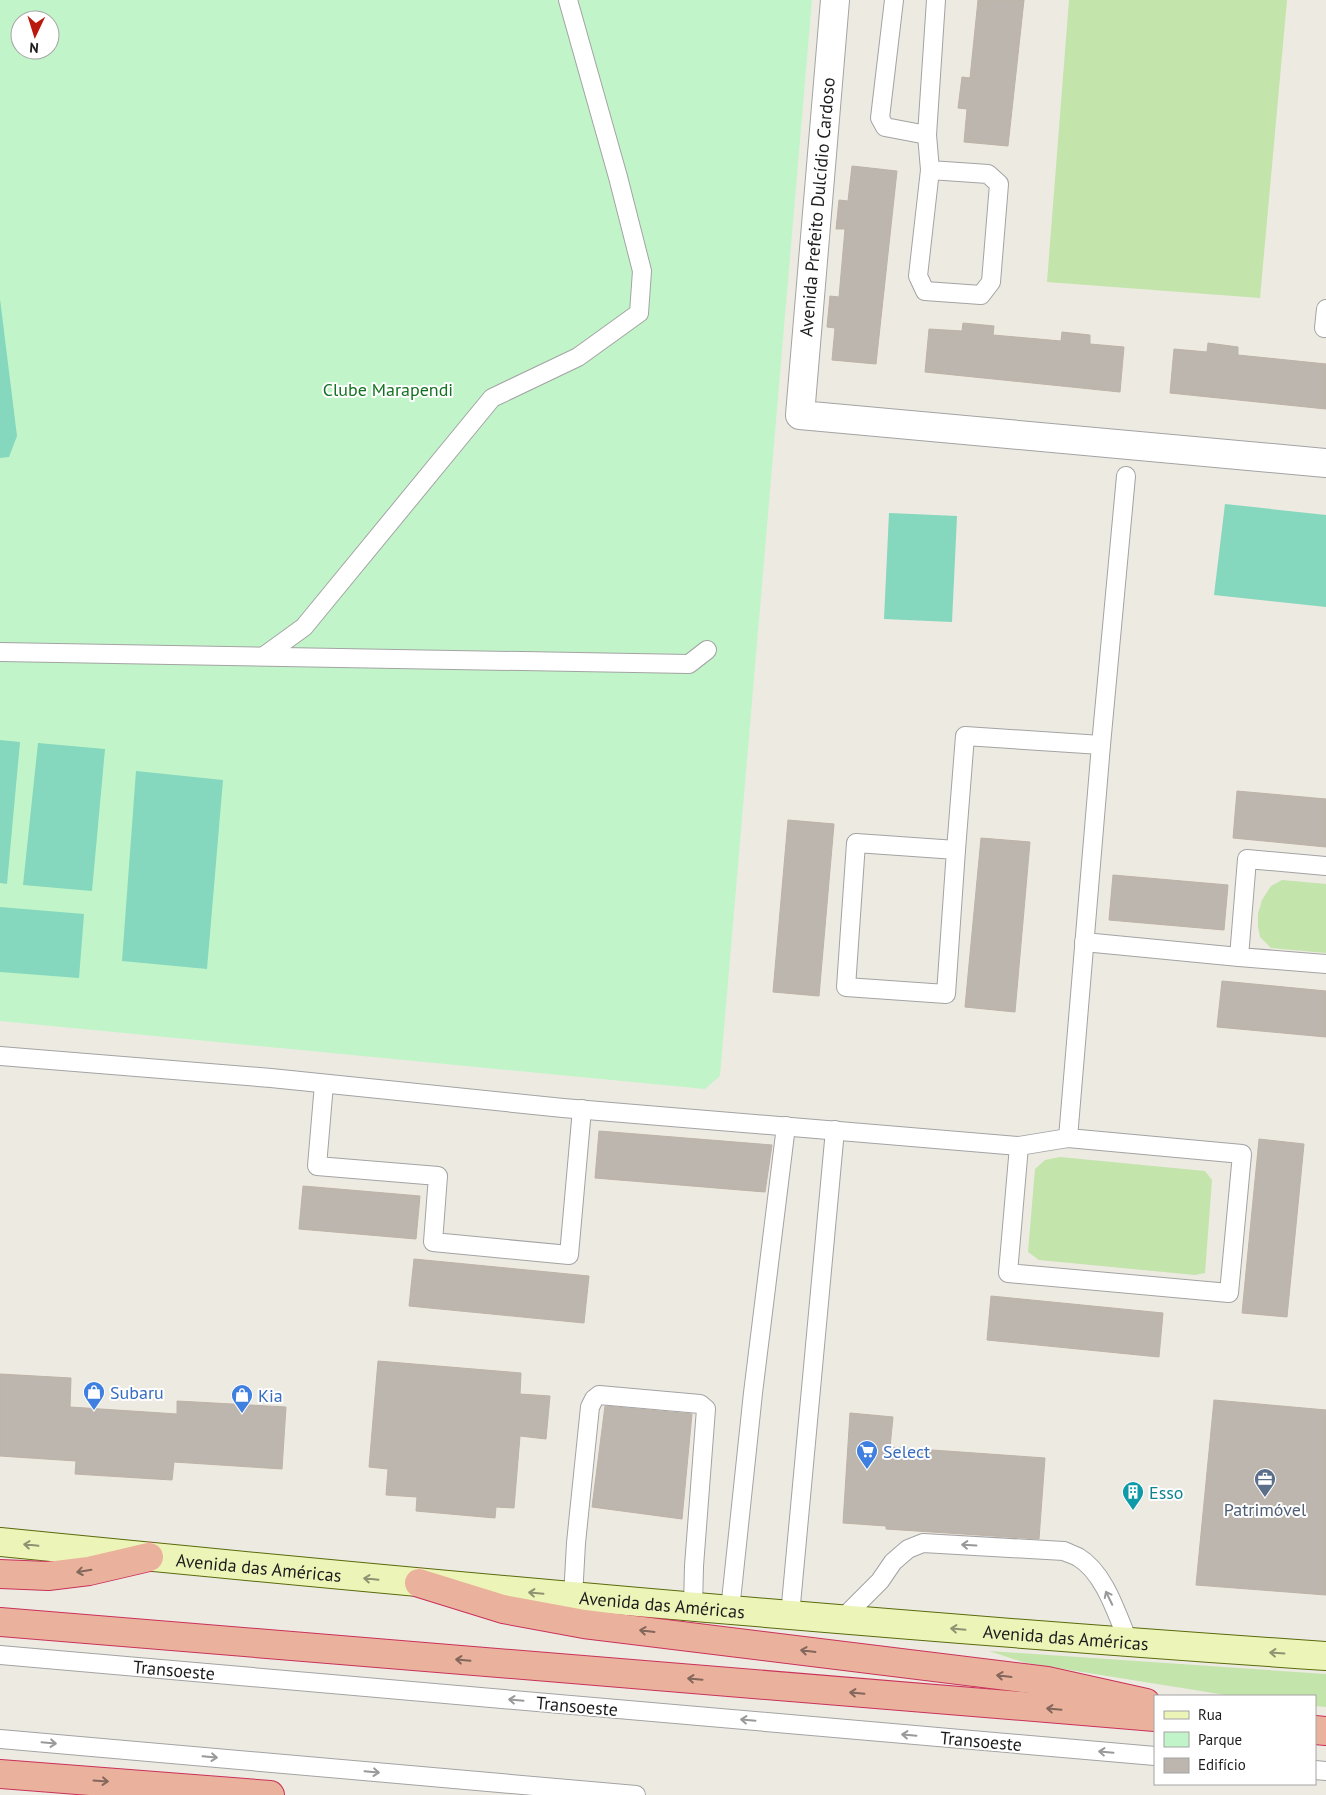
<svg xmlns="http://www.w3.org/2000/svg" width="1326" height="1795" viewBox="0 0 1326 1795" font-family="'PT Sans',sans-serif">
  <style>
    .grass { fill: #c3e4ab }
    .park { fill: #c1f5c9; fill-rule: evenodd }
    .pitch { fill: #85d7bd }
    .building { fill: #bdb6af; stroke: #bdb2a6 }
    .lines { fill: none; stroke-linecap: round; stroke-linejoin: round }
    .service-casing { stroke: #a3a3a3; stroke-width: 20 }
    .minor-casing { stroke: #a3a3a3; stroke-width: 30 }
    .secondary-casing { stroke: #596a0c; stroke-width: 30 }
    .trunk-casing { stroke: #ca305a; stroke-width: 30 }
    .service { stroke: #fff; stroke-width: 18 }
    .minor { stroke: #fff; stroke-width: 28 }
    .secondary { stroke: #edf4b8; stroke-width: 28 }
    .trunk { stroke: #eab29c; stroke-width: 28 }
    .oneway { stroke: #8f9372 }
    .oneway2 { stroke: #999 }
    .oneway3 { stroke: #83675c }
    .labels { text-anchor: middle; dominant-baseline: central; stroke-width: 4; stroke-linejoin: round; paint-order: stroke }
    .street-label { font-size: 18px; fill: #1c1c1c; stroke: #fff }
    .park-label { font-size: 18px; fill: #137121; stroke: #fff }
    .shop-label { font-size: 18px; fill: #366cbe; stroke: #fff; text-anchor: start }
    .culture-label { font-size: 18px; fill: #0d838f; stroke: #fff; text-anchor: start }
    .service-label { font-size: 18px; fill: #4e5e75; stroke: #fff }
  </style>
  <rect width="100%" height="100%" fill="#edeae2"/>
  <g class="grass">
    <polygon points="1069,0 1287,0 1260,298 1047,282"/>
    <polygon points="1282,880 1326,884 1326,953 1271,948 1260,937 1258,927 1258,914 1262,900 1271,886"/>
    <polygon points="1060,1157 1205,1171 1212,1180 1205,1273 1195,1275 1039,1260 1028,1252 1035,1169 1045,1160"/>
    <polygon points="989,1651 1326,1674 1326,1707 1315,1706 1315,1696 1232,1696 1026,1663"/>
  </g>
  <path class="park" d="M0,0h812l-92,1076 -15,13 -705,-68zM20,20h30v30h-30z"/>
  <g class="pitch">
    <polygon points="0,299 17,436 9,457 0,458"/>
    <polygon points="1225,504 1326,515 1326,607 1214,595"/>
    <polygon points="889,513 957,516 952,622 884,619"/>
    <polygon points="0,740 20,742 7,884 0,883"/>
    <polygon points="38,743 105,749 92,891 23,885"/>
    <polygon points="136,771 223,780 207,969 122,961"/>
    <polygon points="0,907 84,914 79,978 0,972"/>
  </g>
  <g class="building">
    <polygon points="978,0 1024,0 1008,146 964,142 967,109 958,108 962,77 970,78"/>
    <polygon points="852,166 897,171 876,364 832,360 835,328 827,327 830,296 839,297 845,229 836,229 839,200 848,201"/>
    <polygon points="963,323 994,326 993,335 1061,341 1062,332 1090,335 1090,344 1124,347 1120,392 925,372 929,329 962,331"/>
    <polygon points="1208,343 1238,347 1238,355 1326,364 1326,409 1170,393 1174,349 1207,352"/>
    <polygon points="1237,791 1326,799 1326,847 1233,838"/>
    <polygon points="788,820 834,824 819,996 773,992"/>
    <polygon points="981,838 1030,842 1015,1012 965,1007"/>
    <polygon points="1113,875 1228,885 1224,930 1109,920"/>
    <polygon points="1222,981 1326,991 1326,1037 1217,1027"/>
    <polygon points="599,1131 772,1145 765,1192 595,1178"/>
    <polygon points="1259,1139 1304,1144 1287,1317 1242,1313"/>
    <polygon points="303,1186 420,1196 416,1239 299,1229"/>
    <polygon points="414,1259 589,1276 584,1323 409,1306"/>
    <polygon points="991,1296 1163,1313 1159,1357 987,1340"/>
    <polygon points="378,1361 521,1373 520,1394 550,1396 546,1439 520,1436 514,1508 496,1507 495,1518 416,1511 417,1497 386,1495 388,1469 369,1467"/>
    <polygon points="0,1374 71,1378 70,1407 177,1414 177,1401 286,1407 282,1469 174,1462 172,1480 75,1474 76,1461 0,1456"/>
    <polygon points="1214,1400 1326,1410 1326,1595 1196,1585"/>
    <polygon points="605,1406 692,1414 682,1519 592,1507"/>
    <polygon points="850,1413 893,1417 890,1447 1045,1458 1039,1539 886,1529 886,1526 843,1523"/>
  </g>
  <g class="lines">
    <g class="service-casing">
      <g id="service">
        <polyline points="894,0 880,118 885,127 927,135 936,0"/>
        <polyline points="927,135 930,170 918,276 925,291 981,295 991,282 999,184 988,174 930,170"/>
        <polyline points="1326,309 1324,328 1326,328"/>
        <polyline points="0,652 689,664 707,650"/>
        <polyline points="264,656 304,627 492,398 578,357 639,313 642,271 618,177 568,0"/>
        <polygon points="856,843 956,850 946,994 846,987"/>
        <polyline points="956,850 965,736 1101,745"/>
        <polyline points="1326,866 1247,859 1239,957 1326,964"/>
        <polyline points="1084,942 1239,957"/>
        <polyline points="0,1056 271,1078 563,1108 1019,1146"/>
        <polyline points="324,1084 317,1166 438,1176 433,1242 569,1255 582,1109"/>
        <polygon points="1068,1138 1242,1154 1229,1293 1008,1273 1019,1146"/>
        <polyline points="1068,1138 1101,745 1126,476"/>
        <polyline points="573,1597 576,1543 590,1407 594,1399 599,1395 700,1404 706,1409 694,1566 693,1607"/>
        <polyline points="730,1610 753,1393 786,1126"/>
        <polyline points="790,1615 835,1130"/>
        <path d="M841,1620l39,-39 13,-19 15,-13 15,-6 141,8c4,2 10,4 14,6 27,16 39,58 51,86"/>
        <polyline points="0,1655 1155,1756"/>
        <polyline points="0,1739 636,1795"/>
        <polyline points="1315,1770 1326,1771"/>
      </g>
    </g>
    <g class="minor-casing">
      <polyline id="minor" points="835,0 800,415 1326,463"/>
    </g>
    <g class="secondary-casing">
      <g id="secondary">
        <path id="s1" d="M0,1542c442,44 883,84 1326,114"/>
      </g>
    </g>
    <g class="trunk-casing">
      <g id="trunk">
        <polyline points="0,1574 48,1576 89,1571 149,1557"/>
        <polyline points="419,1583 503,1609 584,1624 1047,1681 1146,1703"/>
        <polyline points="0,1622 1155,1717"/>
        <polyline points="1315,1730 1326,1731"/>
        <polyline points="0,1774 270,1795"/>
      </g>
    </g>
    <use href="#service" class="service"/>
    <use href="#minor" class="minor"/>
    <use href="#secondary" class="secondary"/>
    <use href="#trunk" class="trunk"/>
  </g>
  <defs><path id="oneway-shaft" d="M-6 0H5M1.5-3L5.5 0L1.5 3" fill="none" stroke-width="1.6" stroke-linecap="round" stroke-linejoin="round" transform="scale(1.25)"/></defs>
  <g class="oneway">
    <use href="#oneway-shaft" transform="translate(31 1545) rotate(-174)"/>
    <use href="#oneway-shaft" transform="translate(371 1579) rotate(-174)"/>
    <use href="#oneway-shaft" transform="translate(536 1593) rotate(-175)"/>
    <use href="#oneway-shaft" transform="translate(958 1629) rotate(-175)"/>
    <use href="#oneway-shaft" transform="translate(1277 1653) rotate(-176)"/>
  </g>
  <g class="oneway2">
    <use href="#oneway-shaft" transform="translate(969 1545) rotate(-177)"/>
    <use href="#oneway-shaft" transform="translate(1109 1598) rotate(-116)"/>
    <use href="#oneway-shaft" transform="translate(516 1700) rotate(-175)"/>
    <use href="#oneway-shaft" transform="translate(748 1720) rotate(-175)"/>
    <use href="#oneway-shaft" transform="translate(909 1735) rotate(-175)"/>
    <use href="#oneway-shaft" transform="translate(49 1743) rotate(5)"/>
    <use href="#oneway-shaft" transform="translate(1106 1752) rotate(-175)"/>
    <use href="#oneway-shaft" transform="translate(210 1757) rotate(5)"/>
    <use href="#oneway-shaft" transform="translate(372 1772) rotate(5)"/>
  </g>
  <g class="oneway3">
    <use href="#oneway-shaft" transform="translate(84 1571) rotate(171)"/>
    <use href="#oneway-shaft" transform="translate(647 1631) rotate(-173)"/>
    <use href="#oneway-shaft" transform="translate(808 1651) rotate(-173)"/>
    <use href="#oneway-shaft" transform="translate(463 1660) rotate(-175)"/>
    <use href="#oneway-shaft" transform="translate(1004 1676) rotate(-173)"/>
    <use href="#oneway-shaft" transform="translate(695 1679) rotate(-175)"/>
    <use href="#oneway-shaft" transform="translate(857 1693) rotate(-175)"/>
    <use href="#oneway-shaft" transform="translate(1054 1709) rotate(-175)"/>
    <use href="#oneway-shaft" transform="translate(101 1781) rotate(4)"/>
  </g>
  <defs>
    <g id="shop-pin" transform="scale(1.125)"><path d="M0 17L-7.5 6A9.5 9.5 0 1 1 7.5 6Z" fill="#3f7fe0" stroke="#fff"/><path d="M-5-2.5h2.3a2.7 3.5 0 0 1 5.4 0H5L5.5 6h-11ZM-1.5-2.5h3a1.5 2.3 0 0 0-3 0Z" fill="#fff"/></g>
    <g id="supermarket-pin" transform="scale(1.125)"><path d="M0 17L-7.5 6A9.5 9.5 0 1 1 7.5 6Z" fill="#3f7fe0" stroke="#fff"/><path d="M-6-5.5h2.5l.6 2H6L4.5 2H-2.5L-4.4-4H-6ZM-1.5 3.2a1.3 1.3 0 1 0 .1 0ZM3 3.2a1.3 1.3 0 1 0 .1 0Z" fill="#fff"/></g>
    <g id="office-pin" transform="scale(1.125)"><path d="M0 17L-7.5 6A9.5 9.5 0 1 1 7.5 6Z" fill="#5c6f8a" stroke="#fff"/><path d="M-6-3h4V-5.5h4V-3h4V5H-6ZM-1-4.5V-3h2v-1.5ZM-6 0V1H6V0Z" fill="#fff"/></g>
    <g id="building-pin" transform="scale(1.125)"><path d="M0 17L-7.5 6A9.5 9.5 0 1 1 7.5 6Z" fill="#0f9aa8" stroke="#fff"/><path d="M-4-6H4V6H1V3H-1V6H-4ZM-2.5-4.3h1.7v1.8h-1.7ZM.8-4.3h1.7v1.8H.8ZM-2.5-1h1.7V.8h-1.7ZM.8-1h1.7V.8H.8Z" fill="#fff"/></g>
  </defs>
  <g fill-rule="evenodd">
    <use href="#shop-pin" x="94" y="1392"/>
    <use href="#shop-pin" x="242" y="1395"/>
    <use href="#supermarket-pin" x="867" y="1451"/>
    <use href="#office-pin" x="1265" y="1479"/>
    <use href="#building-pin" x="1133" y="1492"/>
  </g>
  <g class="labels">
    <g class="street-label">
      <text transform="translate(817 207) rotate(-85)">Avenida Prefeito Dulcídio Cardoso</text>
      <text stroke="none"><textPath href="#s1" startOffset="260">Avenida das Américas</textPath></text>
      <text stroke="none"><textPath href="#s1" startOffset="665">Avenida das Américas</textPath></text>
      <text stroke="none"><textPath href="#s1" startOffset="1070">Avenida das Américas</textPath></text>
      <text transform="translate(174 1670) rotate(5)">Transoeste</text>
      <text transform="translate(577 1706) rotate(5)">Transoeste</text>
      <text transform="translate(981 1741) rotate(5)">Transoeste</text>
    </g>
    <g class="park-label">
      <text x="388" y="389">Clube Marapendi</text>
    </g>
    <g class="shop-label">
      <text x="110" y="1392">Subaru</text>
      <text x="258" y="1395">Kia</text>
      <text x="883" y="1451">Select</text>
    </g>
    <g class="culture-label">
      <text x="1149" y="1492">Esso</text>
    </g>
    <g class="service-label">
      <text x="1265" y="1509">Patrimóvel</text>
    </g>
  </g>
  <rect x="1154" y="1695" width="162" height="90" fill="#ffffff" stroke="#a4a4a4"/>
  <rect x="1164" y="1711" width="25" height="8" fill="#edf4b8" stroke="#a4a4a4"/>
  <text x="1198" y="1720" font-size="15" fill="#1c1c1c">Rua</text>
  <rect x="1164" y="1732" width="25" height="15" fill="#c1f5c9" stroke="#a4a4a4"/>
  <text x="1198" y="1745" font-size="15" fill="#1c1c1c">Parque</text>
  <rect x="1164" y="1758" width="25" height="15" fill="#bdb6af" stroke="#a4a4a4"/>
  <text x="1198" y="1770" font-size="15" fill="#1c1c1c">Edifício</text>
  <g transform="translate(35 35) rotate(184)"><circle r="24" fill="#ffffff" stroke="#a4a4a4"/>
  <path d="M0-4L9 19L0 12L-9 19Z" fill="#ba1a0e"/>
  <text y="-8" font-size="14" font-weight="bold" text-anchor="middle" fill="#1c1c1c">N</text>
  </g>
</svg>
